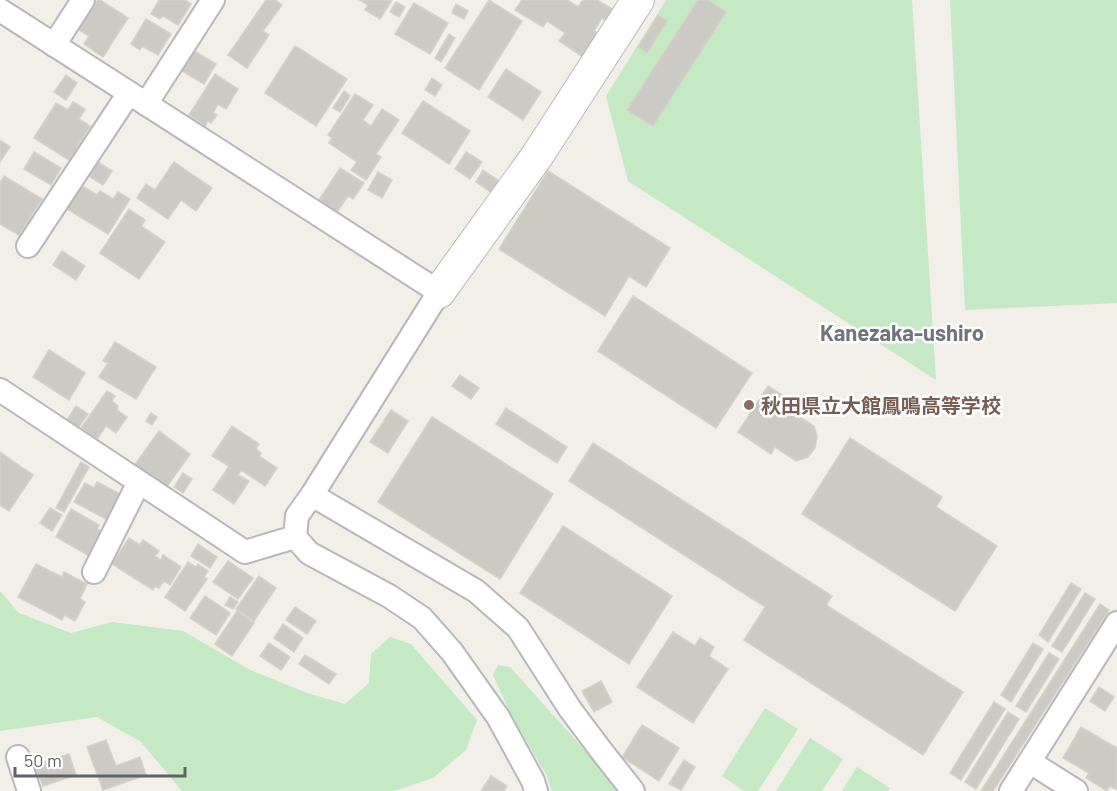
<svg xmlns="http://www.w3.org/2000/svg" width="1117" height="791" viewBox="0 0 1117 791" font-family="Barlow,'Noto Sans JP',sans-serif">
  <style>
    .green { fill: #c5e8c5 }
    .building { fill: #cccac5; stroke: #d6d1c6; stroke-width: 1.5 }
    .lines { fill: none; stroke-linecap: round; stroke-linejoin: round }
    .street-casing { stroke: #b5b8bc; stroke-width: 26 }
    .secondary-casing { stroke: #b6babf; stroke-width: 34 }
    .street { stroke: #fff; stroke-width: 22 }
    .secondary { stroke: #fff; stroke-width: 32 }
    .education-dot { fill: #8d6e63; stroke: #fff; stroke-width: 2 }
    .labels { text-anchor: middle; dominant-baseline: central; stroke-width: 5; stroke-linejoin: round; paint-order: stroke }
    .education-label { font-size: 20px; font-weight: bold; fill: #785e54; stroke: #fff; text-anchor: start }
    .quarter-label { font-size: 22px; font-weight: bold; fill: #70757a; stroke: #fff }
  </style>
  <rect width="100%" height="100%" fill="#f1efe8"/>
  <g class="green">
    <polygon points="666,0 912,0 936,380 628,181 606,96"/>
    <polygon points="950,0 1117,0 1117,303 965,310"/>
    <polygon points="0,591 19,613 71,633 112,622 183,631 250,670 307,693 345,704 369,683 371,654 390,637 411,644 477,720 466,750 433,778 394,791 182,791 141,742 97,717 0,731"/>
    <polygon points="498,665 510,667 599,766 625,791 552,791 547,776 511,715 493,675"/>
    <polygon points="765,708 798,729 758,791 744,791 722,776"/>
    <polygon points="810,738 843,759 822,791 776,791"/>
    <polygon points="857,767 890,788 888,791 842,791"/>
  </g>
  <g class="building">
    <polygon points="98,0 100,0 128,18 103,57 84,44 89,36 78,29"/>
    <polygon points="159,0 185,0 191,4 178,25 163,16 160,19 151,14"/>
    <polygon points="266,0 275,0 282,5 263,31 269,35 247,68 228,55"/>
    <polygon points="360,0 392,0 380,19 365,10 368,5"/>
    <polygon points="489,0 522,21 479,90 445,68"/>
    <polygon points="522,0 567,0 578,7 583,0 597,0 614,10 607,21 602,18 594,31 598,33 583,57 559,41 565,33 547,21 543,27 515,10"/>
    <polygon points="698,0 708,0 726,12 653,126 627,110"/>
    <polygon points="396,2 405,7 399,17 390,12"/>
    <polygon points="414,3 448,23 430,54 395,34"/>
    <polygon points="456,4 468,11 464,19 452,13"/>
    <polygon points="658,15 667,21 647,53 638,47"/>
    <polygon points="146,19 171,34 158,55 142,46 140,50 131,44"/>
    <polygon points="449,34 455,38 441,62 435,58"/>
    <polygon points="295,46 347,79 316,126 265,93"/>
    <polygon points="194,51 216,64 204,84 182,71"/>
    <polygon points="506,69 541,92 523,120 488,97"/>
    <polygon points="215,74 238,89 226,109 218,104 213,113 217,115 211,123 208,121 205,126 189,115"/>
    <polygon points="66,75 77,83 66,100 54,92"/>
    <polygon points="432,78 442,85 435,96 425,90"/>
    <polygon points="344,91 350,96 340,112 333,108"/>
    <polygon points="355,94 373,105 363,120 371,126 382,109 399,120 376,154 381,157 366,180 351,170 357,162 329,143 332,138 328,135"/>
    <polygon points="423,101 470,131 449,164 402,133"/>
    <polygon points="73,102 85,109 79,119 90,126 69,160 34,138 56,103 68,110"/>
    <polygon points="0,140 10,147 0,162"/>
    <polygon points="34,152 61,168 51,185 24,169"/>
    <polygon points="466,152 482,162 470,179 455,169"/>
    <polygon points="98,162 112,171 103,185 89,176"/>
    <polygon points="174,162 212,188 196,211 181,200 168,219 137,198 146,184 155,190"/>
    <polygon points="340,168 364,183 353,199 348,196 337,212 319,200"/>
    <polygon points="483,170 499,181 492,193 476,182"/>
    <polygon points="548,171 670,248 646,287 629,276 605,316 499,249"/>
    <polygon points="378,172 392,180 382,198 368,190"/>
    <polygon points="4,176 42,199 19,235 0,224 0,182"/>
    <polygon points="82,186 97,195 100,191 113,199 118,192 130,199 108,234 67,209"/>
    <polygon points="129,209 145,220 141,226 165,242 139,279 100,253"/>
    <polygon points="62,251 85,266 76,280 53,265"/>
    <polygon points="633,296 752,373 716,428 598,351"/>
    <polygon points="115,342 156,367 136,399 99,377 108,363 103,361"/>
    <polygon points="49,350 85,373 69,400 33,377"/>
    <polygon points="460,375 479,388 471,399 452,386"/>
    <polygon points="768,386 799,406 794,413 814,426 817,436 815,448 808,457 796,461 775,447 771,454 738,432"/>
    <polygon points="107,391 115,396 112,401 118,406 117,410 127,417 116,433 106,426 97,439 81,428"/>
    <polygon points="76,406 88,414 76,431 65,423"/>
    <polygon points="506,408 567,447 557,463 496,424"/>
    <polygon points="391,410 408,421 388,453 370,442"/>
    <polygon points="151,413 157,417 152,425 146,421"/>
    <polygon points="432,417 553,494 500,579 378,502"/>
    <polygon points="232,426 259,444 256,449 261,453 259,456 277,468 265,486 241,470 238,475 249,481 234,504 213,490 229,466 212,456"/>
    <polygon points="159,431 190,454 166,488 134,466"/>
    <polygon points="850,438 942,497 936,507 997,546 955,611 802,514"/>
    <polygon points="593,443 832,596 826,605 963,692 923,755 744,640 765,607 569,481"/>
    <polygon points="0,452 33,475 9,511 0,505"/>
    <polygon points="81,462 89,467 64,512 56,508"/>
    <polygon points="183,473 192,479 183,493 174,487"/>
    <polygon points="97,482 122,495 108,520 74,502 85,483 94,488"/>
    <polygon points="50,508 62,515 52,531 40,523"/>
    <polygon points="71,509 99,525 97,529 104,533 91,557 56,537"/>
    <polygon points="563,526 672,596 629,664 520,593"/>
    <polygon points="129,538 140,545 143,540 159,551 155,556 161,560 163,555 181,567 170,585 164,581 159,588 155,586 153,590 112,564"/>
    <polygon points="198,544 217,557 210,568 191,556"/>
    <polygon points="228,561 253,578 238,599 213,582"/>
    <polygon points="188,562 196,567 198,564 208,571 204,577 207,579 185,611 165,597"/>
    <polygon points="36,564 62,577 64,572 87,584 80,599 85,602 75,621 64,615 62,620 18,597"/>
    <polygon points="259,576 276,588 254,621 236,609"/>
    <polygon points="1071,583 1081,589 1048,642 1039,635"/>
    <polygon points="1085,593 1095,599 1062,652 1052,646"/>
    <polygon points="205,596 230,613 216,635 190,618"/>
    <polygon points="230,597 238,602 233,609 225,605"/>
    <polygon points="1100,604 1109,610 993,791 981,791"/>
    <polygon points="295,607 316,621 307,634 286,620"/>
    <polygon points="237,611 254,623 232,656 215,644"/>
    <polygon points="283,624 303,638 294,652 274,638"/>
    <polygon points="673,632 695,646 700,638 714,647 709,656 728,669 693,723 637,687"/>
    <polygon points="269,643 290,657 281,670 260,656"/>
    <polygon points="1033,643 1043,649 1011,702 1001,695"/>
    <polygon points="1049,653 1059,659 1026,712 1016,706"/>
    <polygon points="305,655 336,674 329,684 299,664"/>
    <polygon points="601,681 612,702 594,712 582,691"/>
    <polygon points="1099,687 1114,697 1105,711 1090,701"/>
    <polygon points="994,702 1005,709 961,780 950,773"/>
    <polygon points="1008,712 1019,719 976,789 965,782"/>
    <polygon points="642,725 679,748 659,781 622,757"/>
    <polygon points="1081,727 1117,748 1117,790 1110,786 1107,791 1086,778 1089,773 1063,758"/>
    <polygon points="106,740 116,766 140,757 146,775 103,790 87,747"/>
    <polygon points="69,754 76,775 43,786 40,778 35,780 30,767"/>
    <polygon points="684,760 695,767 681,790 669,784"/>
    <polygon points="491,776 507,786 504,791 481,791"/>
  </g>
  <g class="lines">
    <g class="street-casing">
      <g id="street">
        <polyline points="0,10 439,292 312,495 297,516 295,537 309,553 389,596 422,618 452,652 498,717 533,781 536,791"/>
        <polyline points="54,45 83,0"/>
        <polyline points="146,104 213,0"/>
        <polyline points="28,246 129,93"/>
        <polyline points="0,390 245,552 295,537"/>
        <polyline points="312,495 476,591 518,628 570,709 603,753 633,791"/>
        <polyline points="94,572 139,482"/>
        <polyline points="18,757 29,791"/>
        <polyline points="1030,762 1076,791"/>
        <polyline points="1011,791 1117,623"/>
      </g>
    </g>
    <g class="secondary-casing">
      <polyline id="secondary" points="439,292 537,156 638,0"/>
    </g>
    <use href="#street" class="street"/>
    <use href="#secondary" class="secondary"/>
  </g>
  <circle class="education-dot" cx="749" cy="405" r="6"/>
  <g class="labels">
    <g class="education-label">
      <text x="761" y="405">秋田県立大館鳳鳴高等学校</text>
    </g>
    <g class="quarter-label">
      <text x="902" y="332">Kanezaka-ushiro</text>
    </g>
  </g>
  <path d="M15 767v9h170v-9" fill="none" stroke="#5f6368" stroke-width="3"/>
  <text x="24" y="767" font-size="18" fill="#5f6368" stroke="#ffffff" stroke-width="4.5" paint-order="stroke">50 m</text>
</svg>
